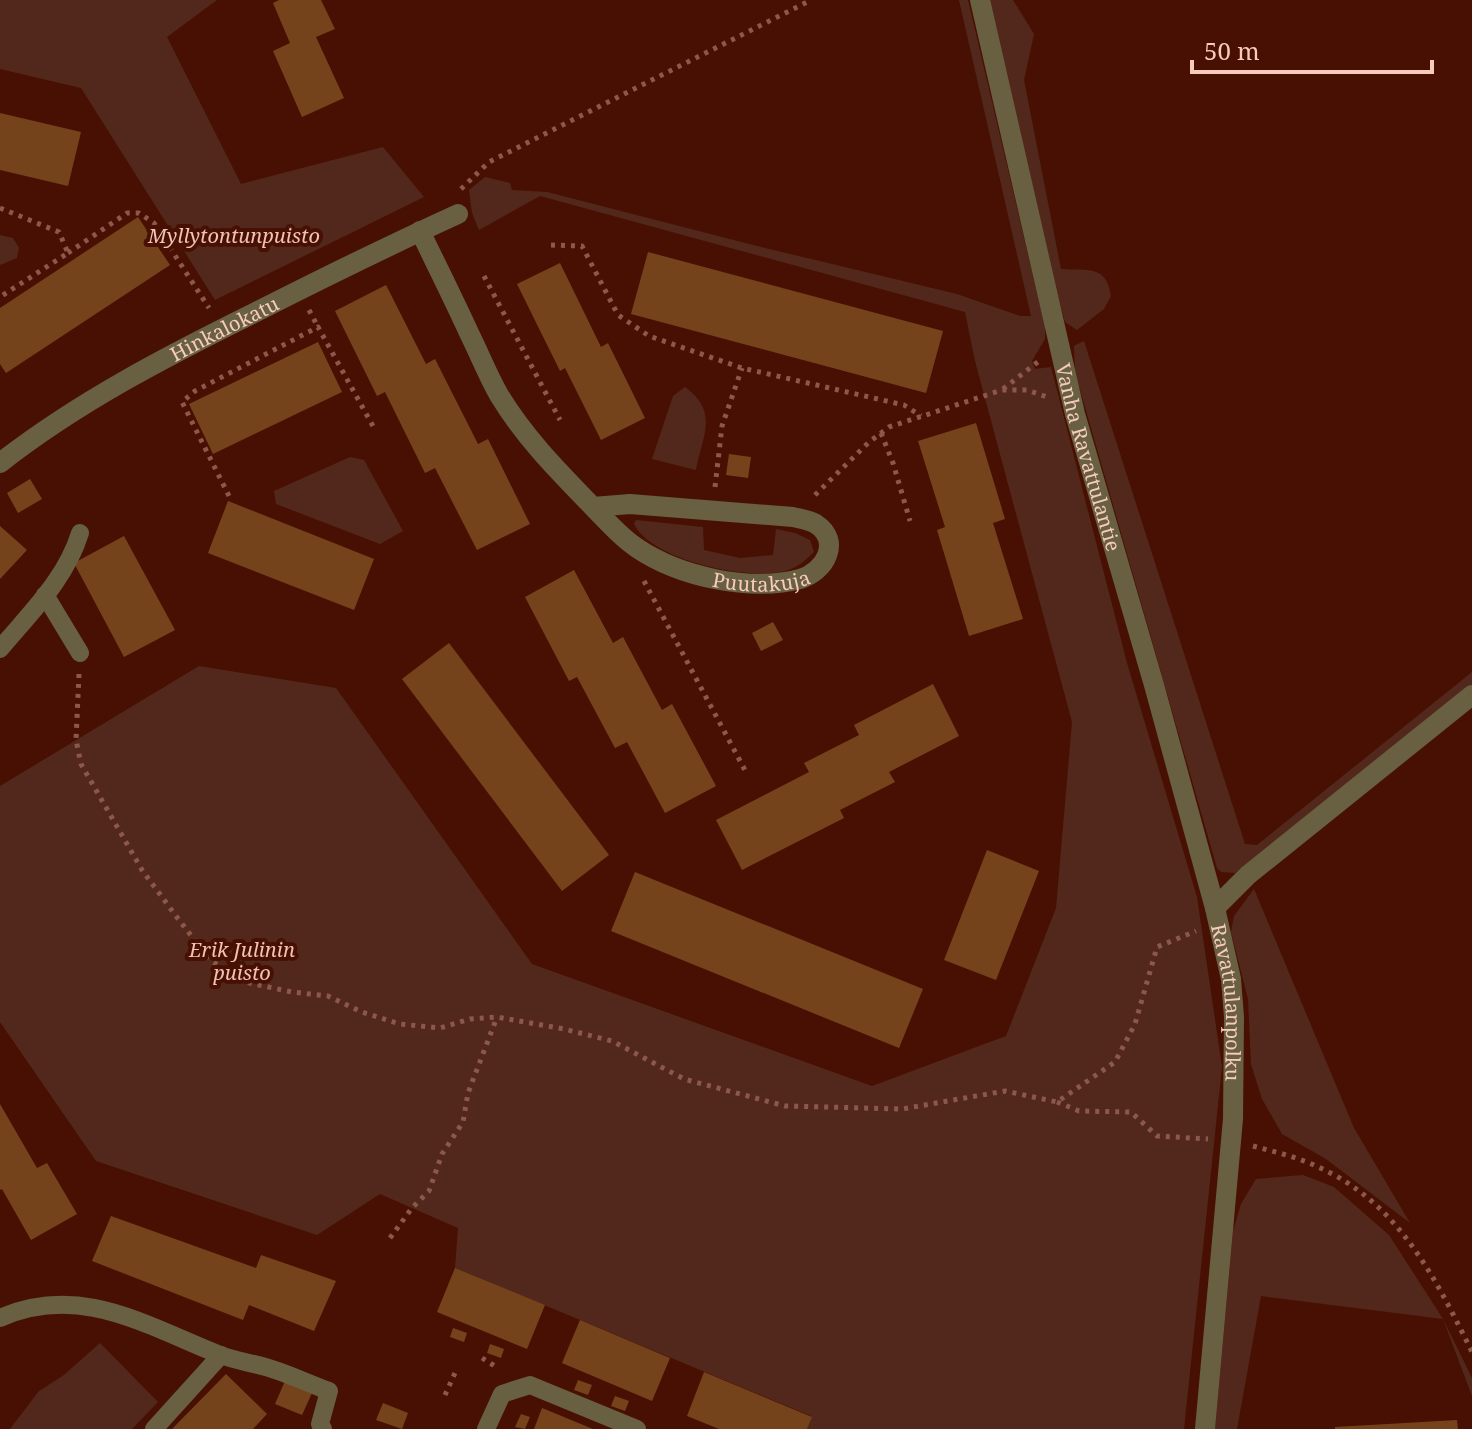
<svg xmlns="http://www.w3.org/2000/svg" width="1472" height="1429" viewBox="0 0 1472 1429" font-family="'Noto Serif',serif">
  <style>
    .green { fill: #53281c }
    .building { fill: #75431b }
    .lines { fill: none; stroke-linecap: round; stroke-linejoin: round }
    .path { stroke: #8c584b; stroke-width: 5; stroke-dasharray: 4 6; stroke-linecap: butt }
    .lane { stroke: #686040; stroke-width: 18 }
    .street { stroke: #686040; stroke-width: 20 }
    .labels { text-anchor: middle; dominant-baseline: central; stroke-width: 8; stroke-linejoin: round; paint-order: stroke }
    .park-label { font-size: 20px; font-style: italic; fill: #f0c3b6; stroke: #481002 }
    .street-label { font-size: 20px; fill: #f8cabe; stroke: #481002 }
  </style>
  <rect width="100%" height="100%" fill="#481002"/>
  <g class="green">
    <polygon points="0,0 217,0 167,37 241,184 383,147 424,197 215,300 81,88 0,69"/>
    <polygon points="959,0 968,0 1045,327 1045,339 1032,361 1035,369 1051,367 1127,663 1197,897 1222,1067 1184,1429 807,1429 811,1416 455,1268 458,1228 380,1194 317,1235 96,1161 0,1022 0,786 199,666 336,688 532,964 872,1086 1006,1036 1056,908 1072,722 975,361 965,312 540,196 479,230 472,213 469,190 485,177 510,183 512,190 547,192 757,246 957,294 1020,316 1031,316"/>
    <path d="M990,0h23l21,34 -10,46 37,189c27,2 45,-5 50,27l-7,13 -27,21 -12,-8 -18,-66z"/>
    <polygon points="0,235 13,238 19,248 17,258 0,265"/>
    <polygon points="1084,341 1245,844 1257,845 1472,672 1472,688 1235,873 1221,872 1217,868 1075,372 1074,346"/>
    <path d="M685,387c34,25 18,48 11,83l-44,-11 21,-63z"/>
    <polygon points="350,457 364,460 403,531 380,544 276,504 274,491"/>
    <path d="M636,520l67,7 1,23 36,8 33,-3 3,-26 19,4 15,7 4,12c-7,7 -15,14 -25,18 -37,12 -137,-9 -155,-46z"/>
    <polygon points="1254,889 1354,1128 1410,1223 1326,1159 1282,1134 1262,1099 1251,1064 1248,999 1231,932 1234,916"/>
    <polygon points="1303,1175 1334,1187 1389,1235 1443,1319 1472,1378 1472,1396 1443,1319 1261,1296 1237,1429 1215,1429 1233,1231 1241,1204 1256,1179"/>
    <polygon points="100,1343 158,1402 132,1429 10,1429 39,1391 64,1375"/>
  </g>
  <g class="building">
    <polygon points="279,0 321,0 335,29 316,37 344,98 302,117 273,51 290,43 273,3"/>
    <polygon points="0,113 81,132 68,186 0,170"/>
    <polygon points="138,217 170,265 6,373 0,364 0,308"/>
    <polygon points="648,252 943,331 926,393 631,314"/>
    <polygon points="560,263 601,347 608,343 645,418 601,440 565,368 560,371 517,284"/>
    <polygon points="386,285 426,364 435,359 478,444 488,439 530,524 477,550 435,468 425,473 385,392 377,396 335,311"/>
    <polygon points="318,342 342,392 213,454 189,404"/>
    <polygon points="976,423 1005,519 993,523 1023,619 969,636 937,530 945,527 918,441"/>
    <polygon points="729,454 751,457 748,478 726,475"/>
    <polygon points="30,479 42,499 18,513 7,493"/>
    <polygon points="228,501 374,559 354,610 208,553"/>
    <polygon points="0,526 27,550 0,579"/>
    <polygon points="124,536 175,630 124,657 74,563"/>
    <polygon points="574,570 613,643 623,637 662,710 672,704 716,786 665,813 627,742 615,748 577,677 569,681 525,597"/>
    <polygon points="773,622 783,640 761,651 752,633"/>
    <polygon points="449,643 609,855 562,891 402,679"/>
    <polygon points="933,684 959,736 889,772 895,782 840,810 844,818 742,870 716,820 809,772 804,763 859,735 854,725"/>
    <polygon points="987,850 1039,871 996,980 944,960"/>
    <polygon points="635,872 923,989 899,1048 611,931"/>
    <polygon points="0,1104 37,1168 47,1163 77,1214 31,1240 2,1189 0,1190"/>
    <polygon points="111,1216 256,1268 261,1255 336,1281 314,1331 249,1305 243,1320 92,1261"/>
    <polygon points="455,1268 545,1305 527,1349 437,1312"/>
    <polygon points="580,1320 670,1358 652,1401 562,1363"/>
    <polygon points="453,1328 467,1333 464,1342 450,1337"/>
    <polygon points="490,1344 504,1349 501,1358 487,1353"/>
    <polygon points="704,1372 812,1417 807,1429 719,1429 687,1416"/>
    <polygon points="226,1374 267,1414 253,1429 172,1429"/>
    <polygon points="578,1380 592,1385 588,1395 574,1390"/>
    <polygon points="285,1381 312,1393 302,1415 275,1404"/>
    <polygon points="615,1396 629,1401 625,1411 611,1406"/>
    <polygon points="383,1403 408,1413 402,1429 376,1420"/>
    <polygon points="542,1408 593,1429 534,1429"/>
    <polygon points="521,1414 530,1417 525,1429 515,1427"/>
    <polygon points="1457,1420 1458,1429 1335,1429 1335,1427"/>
  </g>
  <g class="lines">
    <g class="path">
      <polyline points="461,189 489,162 811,0"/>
      <polyline points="0,208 59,232 68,253 0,297"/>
      <polyline points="551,245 582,246 618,315 649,336 742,368 904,405 921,416"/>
      <polyline points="68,253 127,213 139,213 154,223 209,308"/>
      <polyline points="484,276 560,420"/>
      <polyline points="309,310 318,327"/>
      <polyline points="1003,389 1039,361"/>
      <polyline points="881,433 893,463 910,521"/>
      <polyline points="715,487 722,426 742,368"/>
      <polyline points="815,495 868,443 889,427 1002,390 1027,390 1047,397"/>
      <polyline points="229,496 182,402 195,391 318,327 374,428"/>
      <polyline points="644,581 747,774"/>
      <polyline points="79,674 76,740 81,764 142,870 176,916 210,960 245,982 292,992 328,996 362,1012 400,1024 440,1028 470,1019 497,1017 564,1029 612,1041 684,1079 785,1106 902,1109 1005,1091 1057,1102 1115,1062 1135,1024 1157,947 1196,931"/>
      <polyline points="1057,1102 1079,1111 1131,1112 1157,1136 1208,1139"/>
      <path d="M1253,1146c22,6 45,11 65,21 80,35 118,112 154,185"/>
      <polyline points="390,1238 412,1208 429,1191 442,1154 463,1122 468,1093 497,1017"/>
      <polyline points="482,1358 498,1368"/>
      <polyline points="445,1395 455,1373"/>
    </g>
    <g class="lane">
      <polyline points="45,595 80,653"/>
      <path d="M0,649c30,-36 66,-70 80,-116"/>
      <path d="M0,1318c79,-35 145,7 218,36 17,7 36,9 54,15 19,6 38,15 57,22l-9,33 3,5"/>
      <polyline points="154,1429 221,1355"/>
      <polyline points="486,1429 502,1394 530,1385 637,1429"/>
    </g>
    <g class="street">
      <path id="s1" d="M980,0l95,414 79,271 61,223 16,71 3,38 -1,102 -28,310"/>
      <path id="s2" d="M420,231c17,35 34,69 50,104 10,20 18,41 29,60 26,43 59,76 94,112 14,14 27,30 44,41 43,29 113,44 163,31 25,-7 42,-38 16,-55 -7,-4 -16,-5 -23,-7l-163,-13 -37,3"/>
      <path id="s3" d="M0,463c78,-61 167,-107 256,-151 67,-34 134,-67 202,-98"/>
      <polyline points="1215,908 1248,875 1472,695"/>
    </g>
  </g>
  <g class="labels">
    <g class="park-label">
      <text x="234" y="235">Myllytontunpuisto</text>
      <text x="242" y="949">Erik Julinin<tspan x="242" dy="23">puisto</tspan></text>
    </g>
    <g class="street-label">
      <text stroke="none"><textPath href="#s3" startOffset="262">Hinkalokatu</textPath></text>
      <text stroke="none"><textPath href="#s1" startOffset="470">Vanha Ravattulantie</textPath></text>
      <text stroke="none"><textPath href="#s2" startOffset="520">Puutakuja</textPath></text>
      <text stroke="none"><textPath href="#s1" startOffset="1034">Ravattulanpolku</textPath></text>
    </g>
  </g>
  <path d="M1192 60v12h240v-12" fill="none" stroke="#f8cabe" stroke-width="4"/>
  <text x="1204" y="60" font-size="24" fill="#f8cabe" stroke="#481002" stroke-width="6" paint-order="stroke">50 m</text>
</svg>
